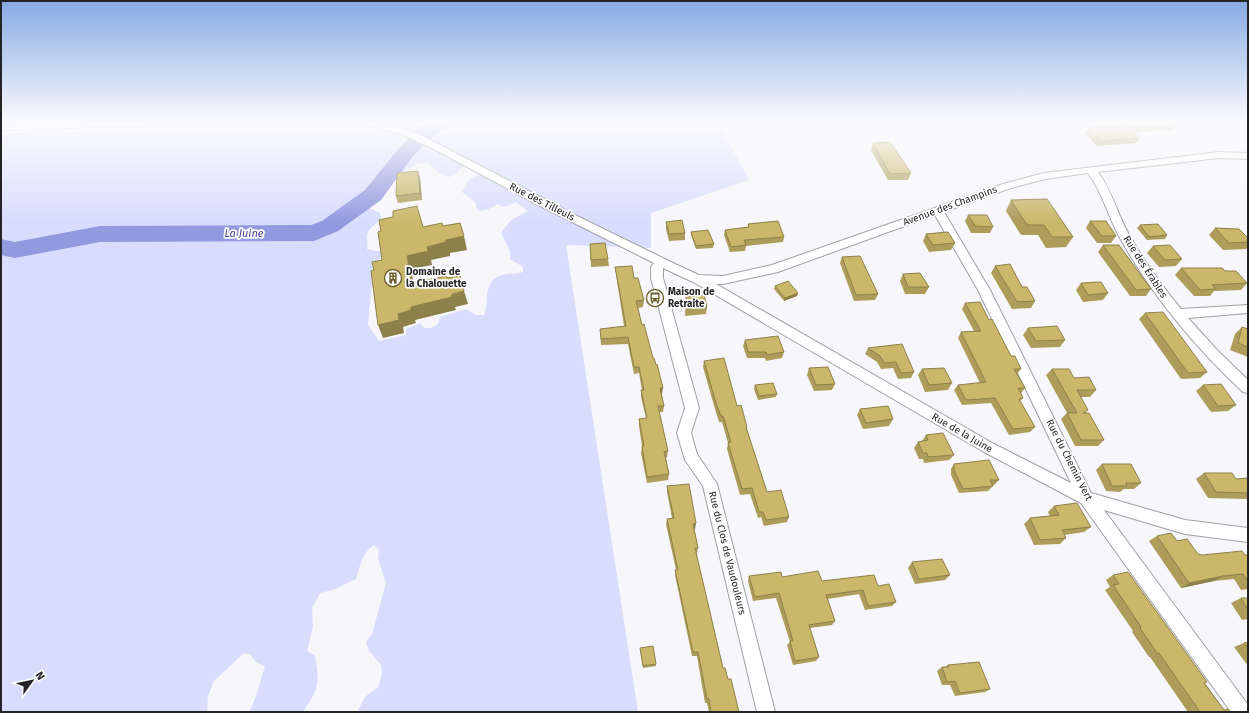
<svg xmlns="http://www.w3.org/2000/svg" width="1249" height="713" viewBox="0 0 1249 713" font-family="'Fira Sans',sans-serif">
  <style>
    .green { fill: #d8ddfe; fill-rule: evenodd }
    .lines { fill: none; stroke-linecap: round; stroke-linejoin: round }
    .river { fill: #9399df; fill-rule: evenodd }
    .street-casing { stroke: #9fa0a4; stroke-width: 2 }
    .street { fill: #fff; fill-rule: evenodd }
    .wall { fill: #ae9d5a }
    .shaded-wall { fill: #8d804a }
    .building { fill: #cab769; stroke: #8d804a }
    .labels { text-anchor: middle; dominant-baseline: central; stroke-width: 3.5; stroke-linejoin: round; paint-order: stroke }
    .street-label { font-size: 10px; fill: #242426; stroke: #fff }
    .poi-label { font-size: 10px; font-weight: bold; fill: #242426; stroke: #fff; text-anchor: start }
    .water-label { font-size: 11px; font-style: italic; fill: #474699; stroke: #fff }
  </style>
  <rect width="100%" height="100%" fill="#f6f6fb"/>
  <path class="green" d="M267,123h451l31,57 -98,33v35l-85,-3 72,467h-281l8,-15 13,-10 4,-12 -1,-10 -12,-14 -3,-9 6,-8 14,-51 -8,-24 1,-9 -5,-5c-12,8 -14,21 -18,34l-23,11 -13,3 -8,15 1,19 -6,24 8,4c5,29 4,33 -12,57h-54l6,-13 10,-33 -9,-4 -6,-8 -6,-1 -30,28 -6,15 -1,16h-206v-579l263,-6zM419,163h9c7,7 19,20 29,10 3,-3 5,-7 10,-6 5,0 11,4 15,5l-13,8 -7,12 14,11v5l3,3 8,-1 11,-6 4,3 6,-1 8,-4 12,9 -17,9 -10,13 9,18v8l13,8v5c-8,3 -16,0 -24,4 -17,8 -9,26 -15,39h-8l-10,-6 -26,8 -2,7 -7,4h-7l-4,-5 -14,6v6l-27,6 -11,-16 4,-44 5,-20 4,-4 2,-5 -16,-3c1,-4 0,-9 0,-13 0,-7 11,-13 14,-18l-1,-5 -13,-6c18,-24 26,-30 52,-44z"/>
  <g class="lines">
    <polygon class="river" points="426,123 455,123 452,127 436,133 413,156 381,200 338,231 314,241 100,242 15,258 1,255 1,239 15,242 100,226 311,225 322,221 365,190 399,148 422,125"/>
    <g class="street-casing">
      <g id="street">
        <polygon points="31,123 149,123 145,126 1,130 1,124"/>
        <path d="M368,123h19l34,12 150,78 104,51 24,11 24,1 49,-11 231,-81 41,-11 175,-21 29,1v6l-29,-1 -121,14c15,20 20,45 33,66 14,25 32,49 50,71l67,-4v8l-60,5 29,32 31,30v13l-5,-1c-48,-45 -91,-96 -123,-154 -12,-21 -17,-45 -32,-65l-43,6 -34,9 -67,24 46,78 101,203 94,27 63,8v14l-63,-8 -81,-24 144,195v7h-17l-150,-209 -97,-51 -289,-169 -32,-15v10l36,130 -8,25 6,21 20,30 58,228h-18l-54,-226 -18,-26 -8,-27 8,-25 -34,-130v-11l3,-4 -116,-58 -108,-58 -31,-14 -30,-8zM935,215l43,75 93,193 -77,-39 -278,-160h7l55,-12z"/>
      </g>
    </g>
    <use href="#street" class="street"/>
  </g>
  <g class="wall">
    <polygon points="1117,123 1175,123 1177,125 1173,130 1134,132 1139,138 1136,143 1097,146 1085,133 1088,128 1120,126"/>
    <polygon points="873,143 911,173 908,180 888,180 871,150"/>
    <polygon points="420,178 422,200 398,203 396,196"/>
    <polygon points="1011,200 1073,237 1066,247 1046,248 1038,235 1021,235 1006,211"/>
    <polygon points="968,215 993,227 990,233 971,233 965,221"/>
    <polygon points="1090,221 1116,236 1111,243 1097,243 1086,228"/>
    <polygon points="666,222 685,233 685,240 669,241 666,229"/>
    <polygon points="748,224 784,237 783,242 746,246 745,251 730,252 724,235 725,230 748,227"/>
    <polygon points="1140,225 1167,235 1165,239 1147,240 1137,228"/>
    <polygon points="1215,228 1248,238 1248,247 1246,249 1223,250 1209,235"/>
    <polygon points="691,232 714,244 713,248 696,249 691,235"/>
    <polygon points="926,234 955,243 951,250 929,252 923,241"/>
    <polygon points="590,244 608,259 609,266 591,267"/>
    <polygon points="1103,245 1151,289 1146,296 1130,296 1098,252"/>
    <polygon points="1153,246 1182,259 1176,266 1159,267 1147,253"/>
    <polygon points="842,257 878,294 875,300 854,301 840,263"/>
    <polygon points="995,266 1022,287 1035,301 1031,308 1012,309 991,273"/>
    <polygon points="615,267 634,278 644,300 643,307 638,308 642,325 662,394 661,395 664,406 663,412 659,412 668,451 667,457 666,458 669,474 668,480 647,483 641,453 642,446 639,426 639,419 646,418 641,397 641,390 642,390 639,373 634,374 628,344 601,345 600,329 624,326 616,274"/>
    <polygon points="1181,268 1225,271 1247,283 1241,290 1214,291 1210,296 1194,296 1175,275"/>
    <polygon points="903,274 929,287 925,294 905,294 900,281"/>
    <polygon points="1081,283 1108,293 1103,300 1083,302 1076,290"/>
    <polygon points="775,286 798,293 797,296 784,301 774,289"/>
    <polygon points="686,297 707,307 706,314 685,316"/>
    <polygon points="965,303 989,320 1011,356 1021,369 1017,374 1025,388 1021,393 1023,398 1020,401 1035,427 1030,432 1009,435 991,403 962,405 954,390 958,385 980,383 958,338 961,332 974,331 962,309"/>
    <polygon points="1145,313 1207,372 1200,378 1181,379 1139,319"/>
    <polygon points="1242,327 1248,329 1248,357 1230,350 1235,334"/>
    <polygon points="1028,328 1065,340 1060,347 1031,348 1023,335"/>
    <polygon points="745,340 784,352 782,358 766,361 765,358 747,358 743,346"/>
    <polygon points="868,348 914,372 911,378 898,379 893,368 881,369 877,362 865,354"/>
    <polygon points="704,361 737,406 747,427 747,430 767,492 789,517 787,522 764,526 761,517 758,518 750,494 740,495 727,449 728,443 722,422 719,422 715,409 703,367"/>
    <polygon points="809,368 835,384 832,390 814,391 807,375"/>
    <polygon points="922,369 952,383 948,390 925,392 918,375"/>
    <polygon points="1052,369 1074,378 1096,390 1090,397 1080,397 1086,413 1104,440 1098,446 1075,446 1061,419 1067,413 1046,375"/>
    <polygon points="755,385 777,394 776,397 758,400 754,389"/>
    <polygon points="1203,385 1236,405 1228,411 1211,412 1196,391"/>
    <polygon points="860,409 893,419 889,426 863,429 857,415"/>
    <polygon points="926,435 954,455 949,460 924,463 923,459 919,459 914,448 918,442 922,441"/>
    <polygon points="954,464 999,480 994,485 992,485 993,486 988,491 959,493 951,475 951,469"/>
    <polygon points="1102,464 1141,483 1134,489 1124,489 1120,492 1106,491 1096,470"/>
    <polygon points="1204,473 1236,479 1248,478 1248,499 1208,498 1196,479"/>
    <polygon points="667,486 695,529 694,529 698,548 697,553 696,553 723,668 728,679 739,712 709,712 707,703 705,703 697,656 692,656 675,575 676,570 666,524 667,519 672,518 667,492"/>
    <polygon points="1054,506 1091,527 1084,532 1064,535 1066,538 1060,544 1034,545 1024,524 1030,518 1050,516 1048,512"/>
    <polygon points="1157,536 1177,541 1198,554 1202,555 1248,555 1248,589 1241,590 1234,579 1214,581 1181,588 1149,541"/>
    <polygon points="912,562 950,575 945,580 915,584 908,568"/>
    <polygon points="1113,575 1207,682 1205,683 1224,710 1230,712 1188,712 1150,657 1149,657 1132,632 1133,631 1105,590 1110,587 1106,580"/>
    <polygon points="749,576 782,577 878,586 896,602 892,606 865,610 859,594 828,599 835,621 832,625 810,628 819,657 816,661 793,665 787,645 790,642 776,598 753,601 748,581"/>
    <polygon points="1241,598 1248,598 1248,619 1242,620 1231,603"/>
    <polygon points="1248,642 1248,666 1234,647 1244,643"/>
    <polygon points="640,648 656,664 656,666 643,668"/>
    <polygon points="948,665 990,689 985,692 955,696 950,685 942,685 937,671 942,667 945,667"/>
  </g>
  <g class="shaded-wall">
    <polygon points="418,171 420,178 422,200 420,193"/>
    <polygon points="464,236 467,250 450,253 450,256 431,260 432,265 411,269 416,296 412,283 407,256 427,247 446,240"/>
    <polygon points="464,291 468,304 455,307 456,310 415,320 416,323 403,327 404,333 383,338 378,325 411,307"/>
    <polygon points="798,293 797,296 784,301 785,298"/>
    <polygon points="660,388 663,388 662,394 659,395"/>
    <polygon points="696,523 695,529 692,530 693,524"/>
    <polygon points="1223,576 1214,581 1181,588 1189,583"/>
  </g>
  <g class="building">
    <polygon points="1125,123 1175,123 1177,125 1130,128 1139,138 1100,141 1088,128 1128,126"/>
    <polygon points="890,142 911,173 890,174 873,143"/>
    <polygon points="418,171 420,193 396,196 397,173"/>
    <polygon points="1047,199 1073,237 1052,237 1044,225 1027,225 1011,200"/>
    <polygon points="417,206 423,227 442,223 443,226 460,223 464,236 446,240 446,242 427,247 428,251 407,256 412,283 446,276 447,278 460,276 464,291 452,294 452,297 411,307 411,310 398,314 399,320 378,325 371,271 374,270 372,262 382,260 378,232 381,231 379,220 393,217 393,211"/>
    <polygon points="968,215 987,215 993,227 975,226"/>
    <polygon points="682,220 685,233 669,234 666,222"/>
    <polygon points="778,221 784,237 744,240 746,245 731,247 725,230 749,227 748,224"/>
    <polygon points="1090,221 1106,221 1116,236 1102,236"/>
    <polygon points="1158,224 1167,235 1149,237 1140,225"/>
    <polygon points="1215,228 1239,229 1248,238 1248,242 1229,243"/>
    <polygon points="708,230 714,244 696,246 691,232"/>
    <polygon points="948,232 955,243 933,245 926,234"/>
    <polygon points="605,243 608,259 591,260 590,244"/>
    <polygon points="1103,245 1119,245 1151,289 1136,290"/>
    <polygon points="1170,245 1182,259 1165,260 1153,246"/>
    <polygon points="860,256 878,294 856,295 842,257"/>
    <polygon points="1010,264 1022,287 1027,287 1035,301 1017,302 995,266"/>
    <polygon points="632,266 634,278 638,278 644,300 636,301 642,325 644,324 653,358 654,358 656,365 657,364 663,388 660,388 664,406 658,406 668,451 664,452 669,474 647,477 642,446 644,446 639,419 647,418 641,390 644,390 639,367 634,367 628,337 601,339 600,329 626,326 615,267"/>
    <polygon points="1181,268 1222,268 1225,271 1236,271 1247,283 1212,285 1216,289 1200,290"/>
    <polygon points="920,273 929,287 908,287 903,274"/>
    <polygon points="788,281 798,293 785,298 775,286"/>
    <polygon points="1101,282 1108,293 1088,295 1081,283"/>
    <polygon points="704,295 707,307 686,309 686,297"/>
    <polygon points="980,302 989,320 992,319 1011,356 1015,356 1021,369 1014,369 1025,388 1018,388 1023,398 1019,399 1035,427 1013,429 995,398 966,400 958,385 986,382 961,332 981,331 965,303"/>
    <polygon points="1163,312 1207,372 1188,373 1145,313"/>
    <polygon points="1057,326 1065,340 1036,341 1028,328"/>
    <polygon points="1242,327 1248,329 1248,347 1238,343"/>
    <polygon points="778,336 784,352 767,355 766,352 748,352 745,340"/>
    <polygon points="902,344 914,372 901,373 896,362 884,363 880,356 868,348"/>
    <polygon points="724,358 737,406 741,405 747,427 746,427 767,492 781,490 789,517 766,520 763,512 759,512 752,488 742,489 728,443 731,442 723,416 721,416 716,403 704,361"/>
    <polygon points="828,367 835,384 816,385 809,368"/>
    <polygon points="944,368 952,383 929,385 922,369"/>
    <polygon points="1052,369 1069,369 1074,378 1089,377 1096,390 1077,390 1088,410 1083,413 1089,413 1104,440 1081,440 1067,413 1077,413"/>
    <polygon points="773,383 777,394 759,396 755,385"/>
    <polygon points="1221,384 1236,405 1218,406 1203,385"/>
    <polygon points="888,406 893,419 866,423 860,409"/>
    <polygon points="943,433 954,455 928,457 927,453 923,453 918,442 928,440 926,435"/>
    <polygon points="989,460 999,480 990,480 993,486 963,489 954,470 954,464"/>
    <polygon points="1102,464 1131,464 1141,483 1126,483 1127,486 1112,486"/>
    <polygon points="1204,473 1232,473 1236,479 1248,478 1248,493 1216,492"/>
    <polygon points="689,484 696,523 693,524 698,548 695,548 723,668 725,668 728,679 731,679 739,712 716,712 715,711 711,712 709,699 707,699 698,652 693,652 675,570 678,570 667,519 674,518 667,486"/>
    <polygon points="1077,503 1091,527 1062,530 1066,538 1040,540 1030,518 1059,515 1054,506"/>
    <polygon points="1171,533 1177,541 1187,539 1198,554 1202,555 1242,551 1245,555 1248,555 1248,581 1243,574 1223,576 1189,583 1157,536"/>
    <polygon points="942,559 950,575 919,579 912,562"/>
    <polygon points="818,571 822,581 874,575 878,586 889,584 896,602 868,606 863,590 826,595 835,621 809,625 819,657 795,661 790,641 793,641 779,593 755,597 749,576 781,572 782,577"/>
    <polygon points="1128,572 1207,682 1204,683 1224,710 1228,709 1230,712 1200,712 1159,653 1157,653 1140,628 1141,627 1113,585 1119,584 1113,575"/>
    <polygon points="1241,598 1248,598 1248,610"/>
    <polygon points="1248,642 1248,648 1244,643"/>
    <polygon points="653,646 656,664 643,666 640,648"/>
    <polygon points="979,662 990,689 960,693 955,681 947,682 942,667 949,667 948,665"/>
  </g>
  <linearGradient id="sky" x2="0" y2="1"><stop stop-color="#86a9e4"/><stop offset="0.55" stop-color="#fbfbfd"/><stop offset="1" stop-color="#fbfbfd" stop-opacity="0"/></linearGradient>
  <rect width="1249" height="223" fill="url(#sky)"/>
  <defs>
    <g id="building-ring" transform="scale(0.9)"><circle r="9.5" fill="#fff" stroke="#695d29" stroke-width="1.5"/><path d="M-4-6H4V6H1V3H-1V6H-4ZM-2.5-4.3h1.7v1.8h-1.7ZM.8-4.3h1.7v1.8H.8ZM-2.5-1h1.7V.8h-1.7ZM.8-1h1.7V.8H.8Z" fill="#695d29"/></g>
    <g id="bus-ring" transform="scale(0.9)"><circle r="9.5" fill="#fff" stroke="#695d29" stroke-width="1.5"/><path d="M-5-6H5V4H4V6H2V4H-2V6H-4V4H-5ZM-3.5-4V0h7V-4ZM-3.5 1.2v1.5H-2V1.2ZM2 1.2v1.5H3.5V1.2Z" fill="#695d29"/></g>
  </defs>
  <g fill-rule="evenodd">
    <use href="#building-ring" x="393" y="278"/>
    <use href="#bus-ring" x="655" y="298"/>
  </g>
  <g class="labels">
    <g class="street-label">
      <text transform="translate(542 202) rotate(27)">Rue des Tilleuls</text>
      <text transform="translate(950 206) rotate(-20)">Avenue des Champins</text>
      <text transform="translate(1145 267) rotate(57)">Rue des Érables</text>
      <text transform="translate(962 433) rotate(30)">Rue de la Juine</text>
      <text transform="translate(1069 460) rotate(63)">Rue du Chemin Vert</text>
      <text transform="translate(727 553) rotate(76)">Rue du Clos de Vaudouleurs</text>
    </g>
    <g class="poi-label">
      <text x="406" y="272">Domaine de<tspan x="406" dy="12">la Chalouette</tspan></text>
      <text x="668" y="292">Maison de<tspan x="668" dy="12">Retraite</tspan></text>
    </g>
    <g class="water-label">
      <text x="244" y="233">La Juine</text>
    </g>
  </g>
  <rect width="1249" height="713" fill="none" stroke="#242426" stroke-width="4"/>
  <g transform="translate(32 681) rotate(57)" stroke="#ffffff" stroke-width="3" paint-order="stroke">
  <path d="M0-3L7 15L0 10L-7 15Z" fill="#242426"/>
  <text y="-6" font-size="11" font-weight="bold" text-anchor="middle" fill="#242426">N</text>
  </g>
</svg>
